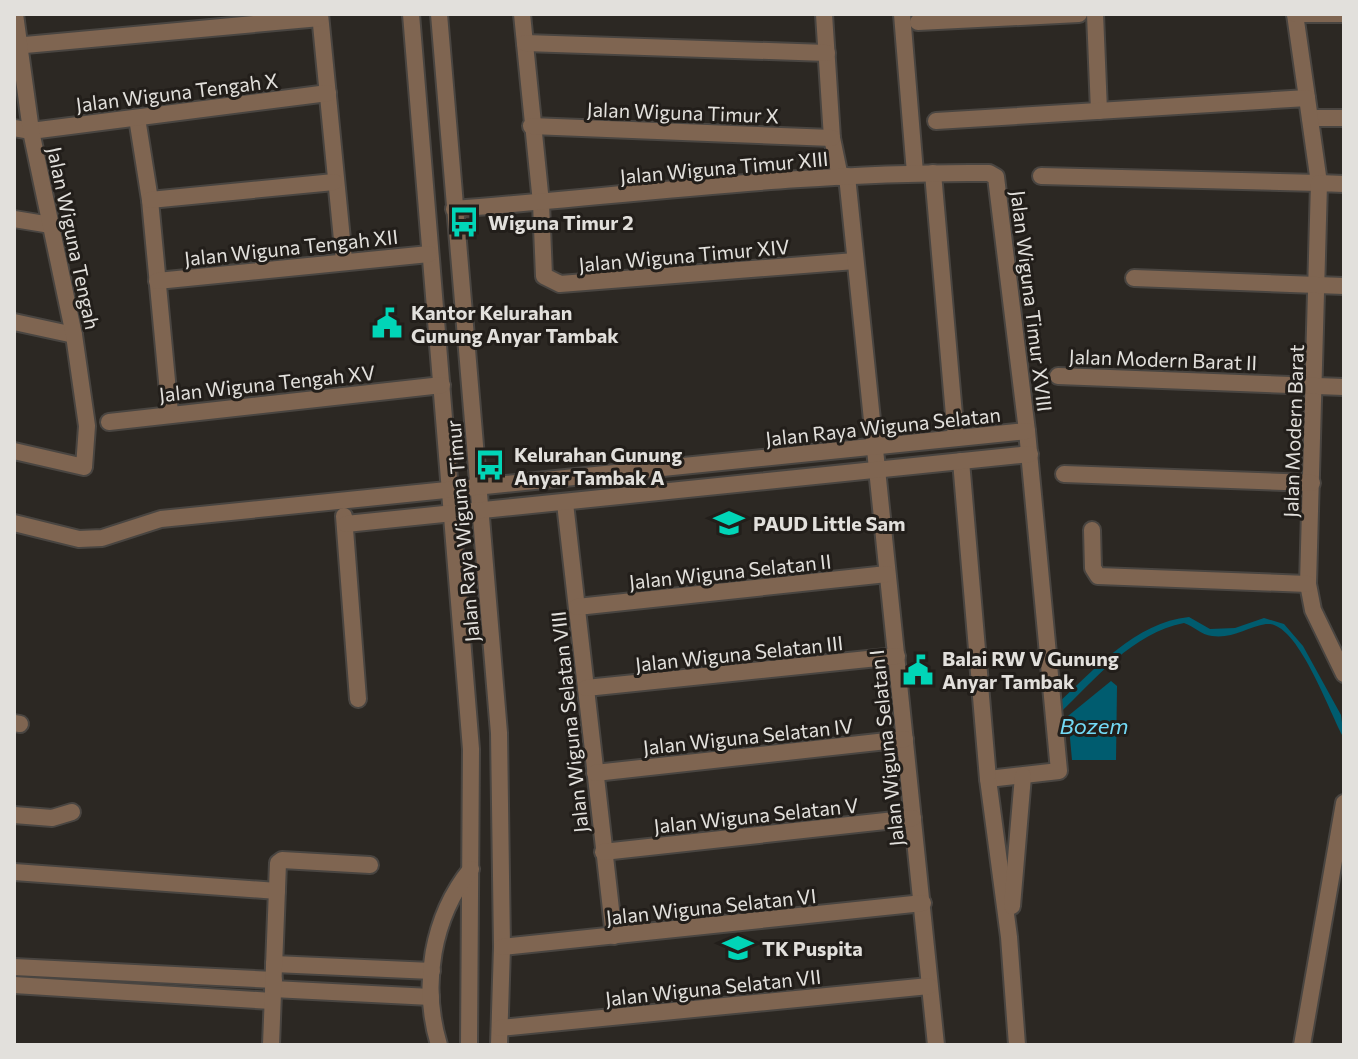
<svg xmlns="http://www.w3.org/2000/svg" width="1358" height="1059" viewBox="0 0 1358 1059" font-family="Commissioner,sans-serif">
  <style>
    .water { fill: #005c6f }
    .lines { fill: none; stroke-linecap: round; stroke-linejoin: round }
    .minor-casing { stroke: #494541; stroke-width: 20 }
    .minor { stroke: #7f6551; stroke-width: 16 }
    .labels { text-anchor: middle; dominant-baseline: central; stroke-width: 6; stroke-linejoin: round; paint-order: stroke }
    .street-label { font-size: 20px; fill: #e2e0dc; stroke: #221e1a }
    .poi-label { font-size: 20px; font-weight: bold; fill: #e2e0dc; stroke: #221e1a; text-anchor: start }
    .water-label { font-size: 22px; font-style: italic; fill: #73daf6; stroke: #221e1a }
  </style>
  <rect width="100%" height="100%" fill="#2c2823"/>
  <g class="water">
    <path d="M1189,617l21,12 25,-1 29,-10 20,6 19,22 38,69 3,23c-14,-23 -46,-118 -78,-114 -18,3 -34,15 -54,12 -11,-1 -18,-10 -28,-13 -51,10 -89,56 -125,91l-2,-10c37,-34 79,-82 132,-87z"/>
    <polygon points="1111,681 1117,686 1116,760 1072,760 1068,716"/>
  </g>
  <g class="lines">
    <g class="minor-casing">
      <g id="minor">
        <polyline points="320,14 344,260"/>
        <polyline points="411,14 471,749 469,1045"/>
        <polyline points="439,14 499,733 502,947 499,1045"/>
        <polyline points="522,14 541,203 544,276 560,284 855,261"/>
        <polyline points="824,14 832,138 840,177"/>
        <polyline points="902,14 915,173"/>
        <polyline points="1095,14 1099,111"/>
        <polyline points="1295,14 1307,98"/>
        <polyline points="1295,14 1344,14"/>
        <polyline points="918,22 1079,14"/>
        <polyline points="525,43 827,53"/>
        <polyline points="14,46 320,18"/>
        <polyline points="137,118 150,200 170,413"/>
        <polyline points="1310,118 1344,118"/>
        <polyline points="936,121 1307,98 1319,183 1041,176"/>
        <polyline points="531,126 832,138"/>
        <polyline points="14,128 31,131 328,93"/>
        <polyline points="933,173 956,438"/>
        <polyline points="847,176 936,1045"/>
        <polyline points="1344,184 1319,183 1308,584 1313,610 1344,674"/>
        <polyline points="150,200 334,182"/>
        <path d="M454,209c178,-14 357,-38 535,-36l7,4 31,254 32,340 -71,8"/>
        <polyline points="14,219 51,225"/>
        <polyline points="1134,278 1344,286"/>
        <polyline points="157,281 429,254"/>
        <polyline points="14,322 74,335"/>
        <polyline points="1058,376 1344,387"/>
        <polyline points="109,422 442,385"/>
        <polyline points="14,451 84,467 87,426 74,335 31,131 15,14"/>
        <polyline points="961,461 988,779 1009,937 1017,1045"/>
        <polyline points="1064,474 1312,483"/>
        <polyline points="565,503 614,936"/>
        <polyline points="344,516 358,699"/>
        <polyline points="14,523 79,539 102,538 161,519 1027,431"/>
        <polyline points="346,524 1030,454"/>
        <polyline points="1092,530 1093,568 1098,576 1308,584"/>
        <polyline points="577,607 887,574"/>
        <polyline points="586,688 897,656"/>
        <polyline points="14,723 20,724"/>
        <polyline points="595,773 905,739"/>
        <polyline points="14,815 52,818 72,812"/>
        <polyline points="603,852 913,818"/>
        <polyline points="14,872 277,891"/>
        <polyline points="1012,906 1023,776"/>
        <polyline points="502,947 923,903"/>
        <polyline points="274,964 432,971"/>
        <polyline points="14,967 274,980"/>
        <polyline points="14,985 272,1001"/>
        <polyline points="273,989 431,997"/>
        <polyline points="500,1028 929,986"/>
        <polyline points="271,1045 278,863 282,860 370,865"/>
        <path d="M439,1045c-18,-60 -7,-128 32,-176"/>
        <polyline points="1302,1045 1344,803"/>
      </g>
    </g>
    <use href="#minor" class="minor"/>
  </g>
  <defs>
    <g id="bus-bare" transform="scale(2.4)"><path d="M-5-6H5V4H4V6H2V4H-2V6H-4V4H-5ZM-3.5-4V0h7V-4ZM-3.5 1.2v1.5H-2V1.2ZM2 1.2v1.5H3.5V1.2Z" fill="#01d5b7" stroke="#221e1a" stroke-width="2.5" paint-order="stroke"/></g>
    <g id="civic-bare" transform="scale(2.4)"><path d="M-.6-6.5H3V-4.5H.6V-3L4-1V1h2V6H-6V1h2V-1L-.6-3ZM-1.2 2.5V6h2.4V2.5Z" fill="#01d5b7" stroke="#221e1a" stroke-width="2.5" paint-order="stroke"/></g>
    <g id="school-bare" transform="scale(2.4)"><path d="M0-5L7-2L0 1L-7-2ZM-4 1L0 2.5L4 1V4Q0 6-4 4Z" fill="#01d5b7" stroke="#221e1a" stroke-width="2.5" paint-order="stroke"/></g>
  </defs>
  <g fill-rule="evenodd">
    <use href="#bus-bare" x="464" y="222"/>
    <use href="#civic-bare" x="387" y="323"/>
    <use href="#bus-bare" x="490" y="465"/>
    <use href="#school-bare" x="729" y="523"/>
    <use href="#civic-bare" x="918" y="670"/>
    <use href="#school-bare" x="738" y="948"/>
  </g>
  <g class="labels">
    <g class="street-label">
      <text transform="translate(177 92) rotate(-7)">Jalan Wiguna Tengah X</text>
      <text transform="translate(683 112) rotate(2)">Jalan Wiguna Timur X</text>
      <text transform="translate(724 167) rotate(-5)">Jalan Wiguna Timur XIII</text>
      <text transform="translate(74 238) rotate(78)">Jalan Wiguna Tengah</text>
      <text transform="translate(291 247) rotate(-6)">Jalan Wiguna Tengah XII</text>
      <text transform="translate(684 255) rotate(-5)">Jalan Wiguna Timur XIV</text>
      <text transform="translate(1032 301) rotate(83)">Jalan Wiguna Timur XVIII</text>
      <text transform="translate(1163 359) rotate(2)">Jalan Modern Barat II</text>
      <text transform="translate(267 383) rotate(-6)">Jalan Wiguna Tengah XV</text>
      <text transform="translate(883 426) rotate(-6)">Jalan Raya Wiguna Selatan</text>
      <text transform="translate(1293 431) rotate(-88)">Jalan Modern Barat</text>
      <text transform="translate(462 531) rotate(-95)">Jalan Raya Wiguna Timur</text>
      <text transform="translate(730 571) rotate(-6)">Jalan Wiguna Selatan II</text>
      <text transform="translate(739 653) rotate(-6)">Jalan Wiguna Selatan III</text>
      <text transform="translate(569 722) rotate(-96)">Jalan Wiguna Selatan VIII</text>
      <text transform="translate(748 736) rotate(-6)">Jalan Wiguna Selatan IV</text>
      <text transform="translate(886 748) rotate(-96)">Jalan Wiguna Selatan I</text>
      <text transform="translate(756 815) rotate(-6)">Jalan Wiguna Selatan V</text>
      <text transform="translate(711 906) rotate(-6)">Jalan Wiguna Selatan VI</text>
      <text transform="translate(713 987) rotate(-6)">Jalan Wiguna Selatan VII</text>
    </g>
    <g class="poi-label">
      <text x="488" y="222">Wiguna Timur 2</text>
      <text x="411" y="312">Kantor Kelurahan<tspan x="411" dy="23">Gunung Anyar Tambak</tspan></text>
      <text x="514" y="454">Kelurahan Gunung<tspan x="514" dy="23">Anyar Tambak A</tspan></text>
      <text x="753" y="523">PAUD Little Sam</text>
      <text x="942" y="658">Balai RW V Gunung<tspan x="942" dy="23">Anyar Tambak</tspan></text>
      <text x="762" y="948">TK Puspita</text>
    </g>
    <g class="water-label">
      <text x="1094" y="725">Bozem</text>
    </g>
  </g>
  <rect width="1358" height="1059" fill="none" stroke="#e2e0dc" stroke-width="32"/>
</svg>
